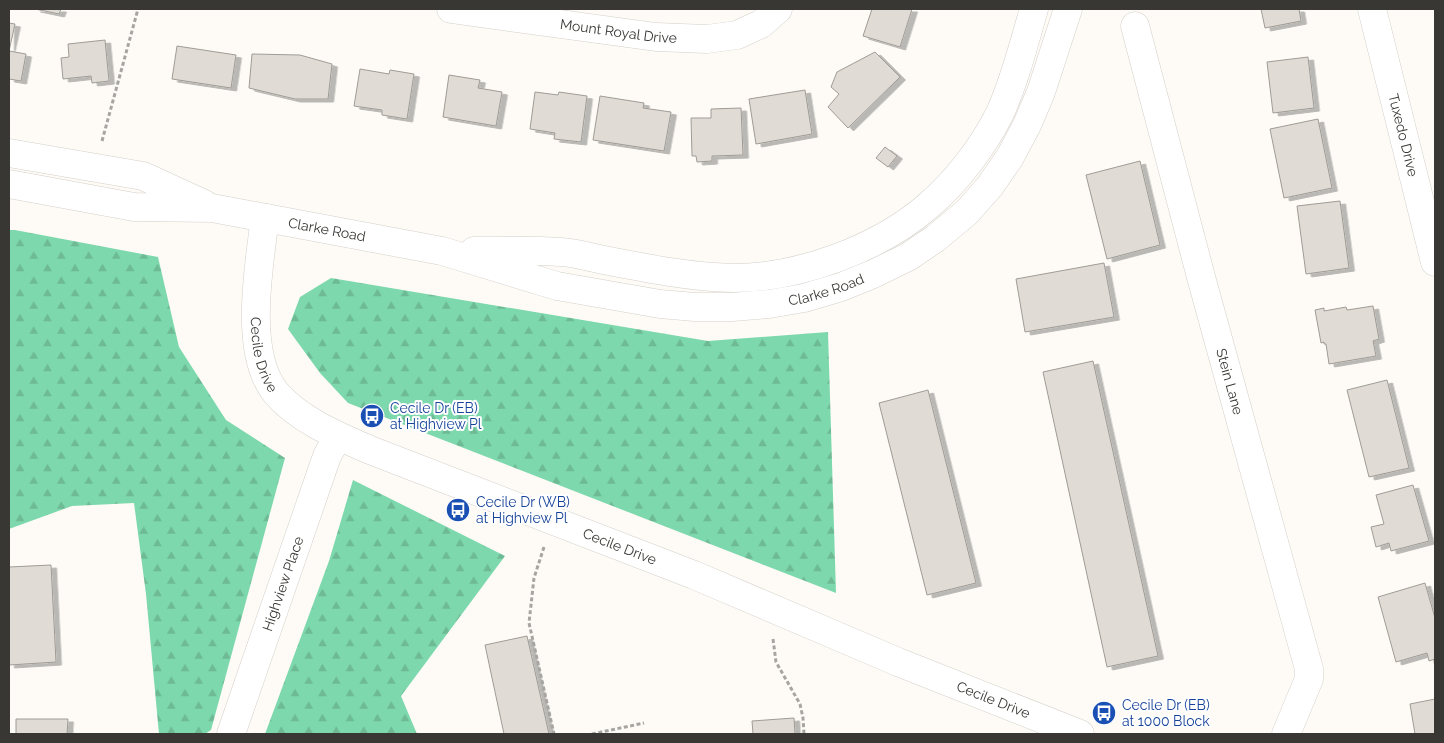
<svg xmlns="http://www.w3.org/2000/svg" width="1444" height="743" viewBox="0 0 1444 743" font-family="Raleway,sans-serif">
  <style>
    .forest { fill: url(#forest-firs) }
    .building { fill: #e0dbd5; stroke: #9f9b95; filter: url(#shadow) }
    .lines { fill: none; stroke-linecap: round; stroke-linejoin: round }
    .minor-casing { stroke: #d4d0ca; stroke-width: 29 }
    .major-casing { stroke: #d4d0ca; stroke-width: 29 }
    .path { stroke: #a7a5a1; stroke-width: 3; stroke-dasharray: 4 2.5; stroke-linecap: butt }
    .minor { stroke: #fff; stroke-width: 28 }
    .major { stroke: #fff; stroke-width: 28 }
    .labels { text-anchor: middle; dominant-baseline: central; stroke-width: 4; stroke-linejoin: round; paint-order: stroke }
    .street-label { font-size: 14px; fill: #383734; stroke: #fff }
    .transit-label { font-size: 14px; fill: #164399; stroke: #fff; text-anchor: start }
  </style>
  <defs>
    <pattern id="forest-firs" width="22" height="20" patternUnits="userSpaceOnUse" patternTransform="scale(1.25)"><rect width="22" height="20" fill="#7dd8ad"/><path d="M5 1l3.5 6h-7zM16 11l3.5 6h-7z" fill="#6dba95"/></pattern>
    <filter id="shadow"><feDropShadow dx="5.5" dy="3" stdDeviation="0" flood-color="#0004"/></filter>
  </defs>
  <rect width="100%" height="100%" fill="#fefbf6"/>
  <g class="forest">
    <polygon points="9,230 15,230 158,257 179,347 226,420 285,458 211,730 205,734 159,734 146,594 134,503 72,506 9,529"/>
    <polygon points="331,278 708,341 828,332 836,593 348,403 320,373 288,329 300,297"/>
    <polygon points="353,480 505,556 401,696 417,734 265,734 329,561"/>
  </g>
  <g class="building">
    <polygon points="35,9 61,9 59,14"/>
    <polygon points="872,9 912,9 900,47 863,36"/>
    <polygon points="1261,9 1299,9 1301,21 1265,28"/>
    <polygon points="9,23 15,24 9,51 26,54 21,81 9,79"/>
    <polygon points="105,40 109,81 92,83 91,76 63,79 61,58 69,57 68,44"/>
    <polygon points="177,46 236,55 231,88 172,79"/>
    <polygon points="875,52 900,77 848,128 828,107 839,94 831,87 837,72"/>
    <polygon points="252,54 300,55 332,64 328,99 295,99 249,88"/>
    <polygon points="1308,57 1314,108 1273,113 1267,62"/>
    <polygon points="360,69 389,74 390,70 414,74 407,119 382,115 382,110 354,106"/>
    <polygon points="449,75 480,80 478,88 502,92 496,126 443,117"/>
    <polygon points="805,90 812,134 756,144 749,99"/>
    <polygon points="535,92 558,95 559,92 587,96 581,142 554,139 555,133 530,129"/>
    <polygon points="600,96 644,103 643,108 671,112 664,151 593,140"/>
    <polygon points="741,108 743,155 712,156 712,161 697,162 696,156 692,156 691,118 711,118 711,109"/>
    <polygon points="1318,119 1332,188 1284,198 1270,129"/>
    <polygon points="885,147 897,156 888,167 876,158"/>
    <polygon points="1140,161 1160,245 1107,259 1086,175"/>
    <polygon points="1340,201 1349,268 1306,274 1297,206"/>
    <polygon points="1104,263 1114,317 1025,332 1016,279"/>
    <polygon points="1373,306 1379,339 1373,341 1376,356 1329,364 1326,344 1324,344 1324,342 1321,343 1315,310 1324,308 1324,311 1346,307 1347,310"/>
    <polygon points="1093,361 1158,656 1107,667 1043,372"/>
    <polygon points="1387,380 1409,468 1369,477 1347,390"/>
    <polygon points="928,390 976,583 927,595 879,403"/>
    <polygon points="1413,485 1429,541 1391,551 1389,543 1376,547 1371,527 1384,524 1376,495"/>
    <polygon points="51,565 56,662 9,665 9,567"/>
    <polygon points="1425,583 1435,618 1435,659 1429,661 1427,653 1396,662 1378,597"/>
    <polygon points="527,636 549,734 504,734 485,645"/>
    <polygon points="1435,699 1435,734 1415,734 1410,704"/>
    <polygon points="794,718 795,734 753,734 752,721"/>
    <polygon points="16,719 68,719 67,734 16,734"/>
  </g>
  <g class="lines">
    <g class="minor-casing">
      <g id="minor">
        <path id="s1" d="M451,9l205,28 51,2 30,-4 24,-11 17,-15"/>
        <path id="s2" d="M1372,9l63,253"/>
        <path id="s3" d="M1135,26l66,251 108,392v10l-23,55"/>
        <path id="s4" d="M265,218c-6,48 -22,135 11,175 23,27 62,43 94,57l324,125 204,87 182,72"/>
        <path id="s5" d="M231,734l96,-278 11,-20"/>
      </g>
    </g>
    <g class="major-casing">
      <g id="major">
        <polyline points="9,153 143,176 204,204"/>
        <path id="s6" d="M9,184l125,23 78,1 230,43 115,35 103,18 35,3h37l37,-3 35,-6 37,-11 32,-13 35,-17 28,-19 31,-26 23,-26 20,-29 17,-32 14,-33 27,-83"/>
        <path d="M474,251c28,0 58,-1 87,1 16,1 32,6 48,9 41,8 82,16 124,17 66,0 145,-29 195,-72 29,-25 55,-59 72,-93 15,-33 24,-70 34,-104"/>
      </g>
    </g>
    <g class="path">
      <polyline points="102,141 138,9"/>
      <polyline points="544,547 534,578 529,623 554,734"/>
      <polyline points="773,639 776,662 800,704 803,718 804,734"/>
      <polyline points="592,734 644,723"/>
    </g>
    <use href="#minor" class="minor"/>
    <use href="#major" class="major"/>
  </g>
  <defs>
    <g id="bus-disc" transform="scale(1.25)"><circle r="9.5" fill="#1a4fb4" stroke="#fff"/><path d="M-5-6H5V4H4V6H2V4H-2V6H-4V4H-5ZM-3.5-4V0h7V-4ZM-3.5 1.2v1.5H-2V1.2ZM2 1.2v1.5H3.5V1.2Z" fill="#fff"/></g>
  </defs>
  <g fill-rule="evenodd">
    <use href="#bus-disc" x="372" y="416"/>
    <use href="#bus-disc" x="458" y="510"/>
    <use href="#bus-disc" x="1104" y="713"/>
  </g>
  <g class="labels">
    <g class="street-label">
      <text stroke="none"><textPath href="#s1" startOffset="169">Mount Royal Drive</textPath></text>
      <text stroke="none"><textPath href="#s2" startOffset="130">Tuxedo Drive</textPath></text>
      <text stroke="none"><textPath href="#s6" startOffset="322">Clarke Road</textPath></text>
      <text stroke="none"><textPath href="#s6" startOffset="832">Clarke Road</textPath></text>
      <text stroke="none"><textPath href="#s4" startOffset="138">Cecile Drive</textPath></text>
      <text stroke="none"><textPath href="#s3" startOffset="368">Stein Lane</textPath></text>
      <text stroke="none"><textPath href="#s4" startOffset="558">Cecile Drive</textPath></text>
      <text stroke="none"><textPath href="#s5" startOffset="159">Highview Place</textPath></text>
      <text stroke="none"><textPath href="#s4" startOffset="962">Cecile Drive</textPath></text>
    </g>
    <g class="transit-label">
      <text x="390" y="408">Cecile Dr (EB)<tspan x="390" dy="16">at Highview Pl</tspan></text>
      <text x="476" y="502">Cecile Dr (WB)<tspan x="476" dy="16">at Highview Pl</tspan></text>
      <text x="1122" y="705">Cecile Dr (EB)<tspan x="1122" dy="16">at 1000 Block</tspan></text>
    </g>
  </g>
  <rect width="1444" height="743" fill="none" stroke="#383734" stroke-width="20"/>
</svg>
